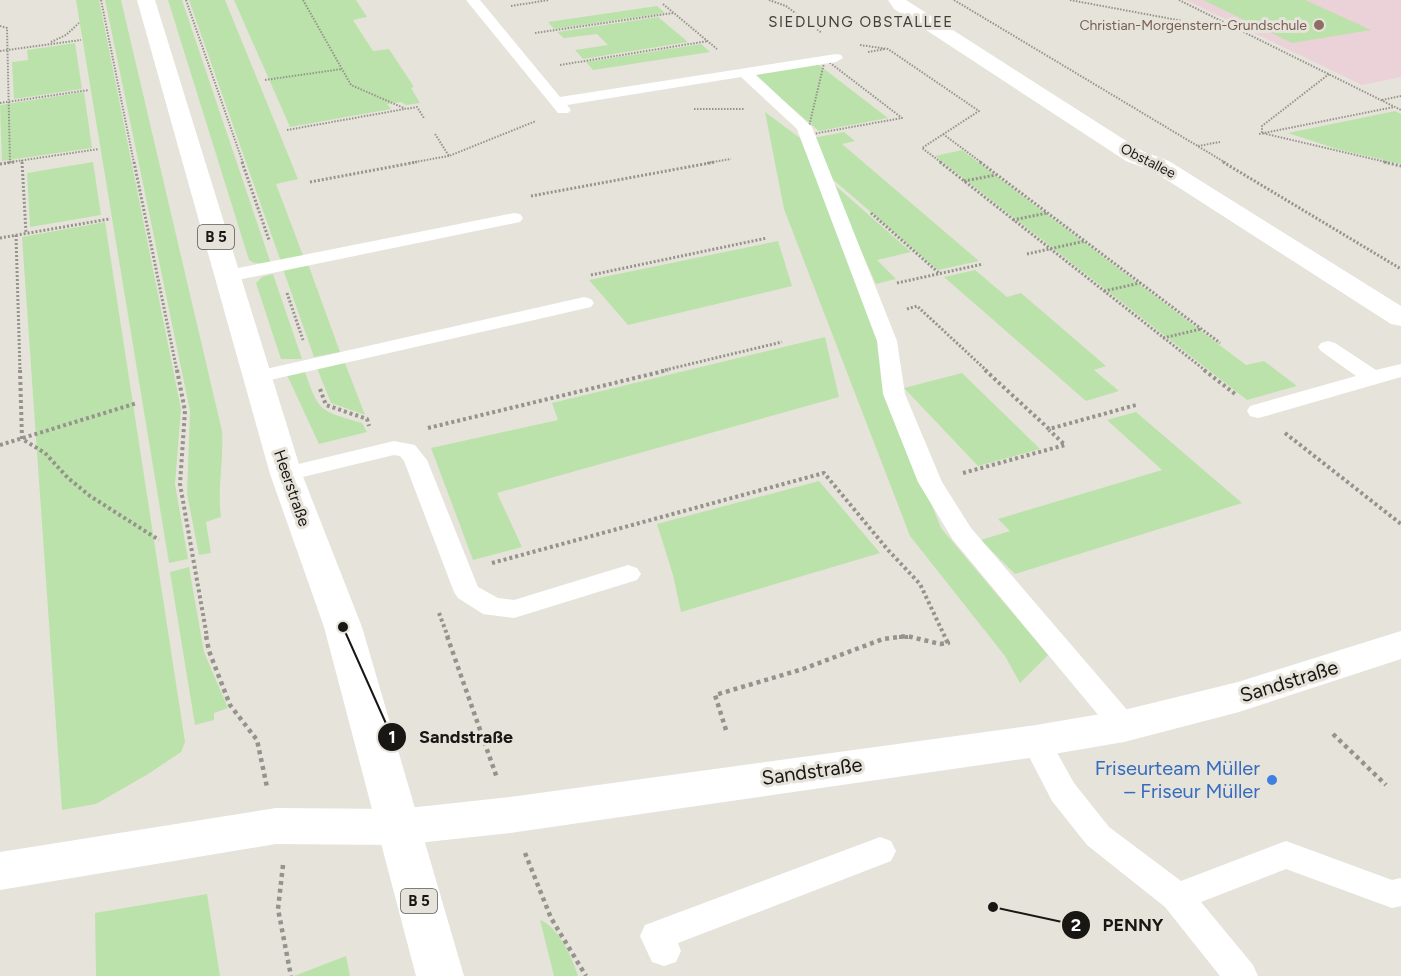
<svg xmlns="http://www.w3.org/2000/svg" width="1401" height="976" viewBox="0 0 1401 976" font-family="Figtree,sans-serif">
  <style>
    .education { fill: #ebd1d8 }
    .green { fill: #bce2ab }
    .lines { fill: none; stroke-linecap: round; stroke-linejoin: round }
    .path-far3 { stroke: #96938d; stroke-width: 2; stroke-dasharray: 1.5 1.5; stroke-linecap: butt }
    .path-far2 { stroke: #96938d; stroke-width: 3; stroke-dasharray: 2 2; stroke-linecap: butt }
    .path-far1 { stroke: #96938d; stroke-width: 4; stroke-dasharray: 3 3; stroke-linecap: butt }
    .path { stroke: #96938d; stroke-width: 4.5; stroke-dasharray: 4 4; stroke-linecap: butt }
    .lane { fill: #fff; fill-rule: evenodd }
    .street { fill: #fff; fill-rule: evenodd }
    .secondary { fill: #fff; fill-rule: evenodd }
    .primary { fill: #fff; fill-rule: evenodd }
    .education-dot { fill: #8d6e63; stroke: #e6e3da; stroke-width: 2 }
    .shop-dot { fill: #3f7fe0; stroke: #e6e3da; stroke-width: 2 }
    .labels { text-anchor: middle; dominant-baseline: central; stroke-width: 6; stroke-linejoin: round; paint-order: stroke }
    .far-education-label { font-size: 14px; fill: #785e54; stroke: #e6e3da; text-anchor: end }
    .far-street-label { font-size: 14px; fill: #181714; stroke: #e6e3da }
    .far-neighbourhood-label { font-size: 15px; letter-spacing: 1.5px; fill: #413f37; stroke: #e6e3da }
    .shield { fill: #e6e3da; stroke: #56544f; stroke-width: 1.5 }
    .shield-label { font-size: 15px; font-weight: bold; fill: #181714 }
    .street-label { font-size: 16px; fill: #181714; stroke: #e6e3da }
    .near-street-label { font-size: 20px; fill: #181714; stroke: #e6e3da }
    .near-shop-label { font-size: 20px; fill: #366cbe; stroke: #e6e3da; text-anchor: end }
    .leader { fill: none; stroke: #181714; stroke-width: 2 }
    .callout-dot { fill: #181714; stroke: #e6e3da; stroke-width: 2 }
    .mark-label { font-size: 18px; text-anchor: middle; font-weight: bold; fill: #fff }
    .callout-label { font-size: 18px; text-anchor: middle; font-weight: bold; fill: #181714; stroke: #e6e3da; stroke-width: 6; stroke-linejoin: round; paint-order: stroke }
  </style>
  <rect width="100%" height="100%" fill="#e6e3da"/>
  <polygon class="education" points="1186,0 1401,0 1401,77 1362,85"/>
  <g class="green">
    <polygon points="76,0 99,0 181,409 175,484 188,559 169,563"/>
    <path d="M105,0h16l101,431c2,30 -5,57 -1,86l-15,5 5,31 -12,2 -12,-61 3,-83z"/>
    <polygon points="168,0 182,0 271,264 254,263 249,260"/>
    <polygon points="189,0 225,0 298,179 276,184 304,258 281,262"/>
    <polygon points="234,0 356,0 367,17 353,20 373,51 389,49 414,87 411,88 420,103 406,105 401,102 387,104 391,109 290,127"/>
    <polygon points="1203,0 1305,0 1371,30 1292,43"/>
    <polygon points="657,6 665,13 554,29 548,22"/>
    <polygon points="658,17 688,42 583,59 575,50 608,45 597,34 564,38 557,32"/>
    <polygon points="75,43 82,89 14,99 12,62 28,60 27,50"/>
    <polygon points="701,44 710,52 593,70 586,62"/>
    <polygon points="815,62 888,118 819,131 751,73"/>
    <polygon points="84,92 92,148 2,161 0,105"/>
    <polygon points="1395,111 1401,114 1401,164 1337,149 1288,133"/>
    <polygon points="765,112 800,138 872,317 896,416 941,528 1048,655 1020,683 1005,656 910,536 784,209"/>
    <polygon points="844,132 855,141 842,144 979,261 938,270 829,176 813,138"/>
    <polygon points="962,150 1246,365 1264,361 1297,386 1247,400 935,156"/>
    <polygon points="93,162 101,215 30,227 27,173"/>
    <polygon points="829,180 911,252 877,260 896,279 876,284"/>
    <polygon points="105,222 185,742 181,752 148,774 96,804 62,810 22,237"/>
    <polygon points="778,241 792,286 628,325 589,280"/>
    <polygon points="308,264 340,352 314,357 283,269"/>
    <polygon points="975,270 1007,297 1021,293 1106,366 1094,370 1119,391 1086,401 944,277"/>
    <polygon points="273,274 302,359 281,359 256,283 262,277"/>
    <polygon points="825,337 839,397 497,493 522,547 473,560 431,448 558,420 552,403"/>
    <polygon points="345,363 365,415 331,403 317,368"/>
    <path d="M304,369c15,43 14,41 58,54l5,9 -48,12 -32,-69z"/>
    <polygon points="962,373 1040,449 978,466 904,388"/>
    <polygon points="1136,412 1242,503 1015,574 981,540 1010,531 998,519 1162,470 1107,420"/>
    <polygon points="819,481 880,553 681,612 673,575 657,524"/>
    <polygon points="189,567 204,652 228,708 214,713 214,720 195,725 170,572"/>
    <polygon points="207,894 220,976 96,976 95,913"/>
    <path d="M540,920c19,7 32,38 38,56h-24z"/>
    <polygon points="346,956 350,976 294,976"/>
  </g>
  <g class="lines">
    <g class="path-far3">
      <polyline points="101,0 134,163"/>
      <polyline points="186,0 243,163"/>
      <polyline points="303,0 351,85 406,109 417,107 424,118"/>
      <polyline points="769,0 786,6 822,33"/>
      <polyline points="954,0 1226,163"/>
      <polyline points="1070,0 1215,27 1229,24"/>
      <polyline points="1179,0 1401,110"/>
      <polyline points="663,4 717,49"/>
      <polyline points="511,6 549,0"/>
      <polyline points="0,26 7,28 10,162"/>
      <polyline points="535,33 673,13"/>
      <polyline points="51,42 66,35 79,23"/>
      <polyline points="860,45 888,49 979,111 922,148 942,163"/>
      <polyline points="0,51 81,40"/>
      <polyline points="868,52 885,49"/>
      <polygon points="825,59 902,118 807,135"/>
      <polyline points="560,65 708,41"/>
      <polyline points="1329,74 1262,126 1262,133 1390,163"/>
      <polyline points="265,80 342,69"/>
      <polyline points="1382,100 1401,96"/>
      <polyline points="0,103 89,90"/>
      <polyline points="694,109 744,109"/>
      <polyline points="287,130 405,109"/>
      <polyline points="435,134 449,156 536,121"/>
      <polyline points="943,134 982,163"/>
      <polyline points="1259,134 1394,107"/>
      <polyline points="1198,146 1220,142"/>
      <polyline points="22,160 22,163"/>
      <polyline points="4,163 99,149"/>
      <polyline points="409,163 449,156"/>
      <polyline points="707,163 731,159"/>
    </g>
    <g class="path-far2">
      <polyline points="22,162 26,233"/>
      <polyline points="134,162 177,371"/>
      <polyline points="242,162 269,240"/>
      <polyline points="940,162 1206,371"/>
      <polyline points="980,162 1220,343"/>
      <polyline points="1223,162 1401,269"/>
      <polyline points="1384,162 1401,166"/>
      <polyline points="0,164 14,162"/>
      <polyline points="964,181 996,175"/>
      <polyline points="310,182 417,162"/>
      <polyline points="531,196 715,162"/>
      <polyline points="871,213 940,274"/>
      <polyline points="1013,220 1047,213"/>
      <polyline points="16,235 20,371"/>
      <polyline points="0,238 109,219"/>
      <polyline points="1027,254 1085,241"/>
      <polyline points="591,275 767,238"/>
      <polyline points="897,283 983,264"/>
      <polyline points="1104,291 1140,283"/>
      <polyline points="287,293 303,340"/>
      <polyline points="907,309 917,306 987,371"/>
      <polyline points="1163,338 1201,329"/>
      <polyline points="661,371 782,342"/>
    </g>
    <g class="path-far1">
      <polyline points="20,370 22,439 45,453 68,478 90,496 159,540"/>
      <polyline points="177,370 185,411 180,484 207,637"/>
      <polyline points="985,370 1049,429 1136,405"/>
      <polyline points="1204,370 1235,394"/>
      <polyline points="320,389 326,405 367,419 369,426"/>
      <polyline points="428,428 668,370"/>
      <polyline points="1285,433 1401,524"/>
      <polyline points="0,445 137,403"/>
      <polyline points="963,473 1065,445 1049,430"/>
      <polyline points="492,563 824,473 888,550 920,584 945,637"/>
      <polyline points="439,613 448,637"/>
      <polyline points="899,637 911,637"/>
    </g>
    <g class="path">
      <polyline points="206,636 209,651 230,705 257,740 267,787"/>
      <polyline points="447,636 497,778"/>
      <polyline points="726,730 715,695 803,669 883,639 907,636 940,644 948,643 944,636"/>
      <polyline points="486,734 495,733"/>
      <polyline points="1333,734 1386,785"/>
      <polyline points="525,853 551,918 586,976"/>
      <polyline points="283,865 278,909 291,976"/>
    </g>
    <g class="lane">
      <polygon points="466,0 480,0 560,97 836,54 841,55 843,58 836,62 756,75 812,127 897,341 905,394 942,482 971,528 1134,718 1139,726 1134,734 1124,737 1114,734 953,540 918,482 883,394 877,341 797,129 741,77 567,105 571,110 568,113 558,113"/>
      <polygon points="514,213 520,214 523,218 520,222 228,282 221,280 218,276 221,272 228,270"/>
      <polygon points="584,297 591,299 594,303 591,307 257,383 249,382 246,377 249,372 257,371"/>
      <polygon points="1328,341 1335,343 1376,370 1401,364 1401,377 1266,416 1258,418 1250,416 1247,411 1250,406 1356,376 1321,351 1318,347 1321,343"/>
      <polygon points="394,441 415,445 427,460 478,587 498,598 514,600 628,565 637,568 641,574 637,580 514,618 483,614 458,598 454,592 404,461 400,456 394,455 286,481 278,479 274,474 278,469"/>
      <polygon points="1036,729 1046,733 1074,783 1109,827 1181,881 1286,841 1392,880 1401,878 1401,906 1392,908 1286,869 1201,902 1253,965 1258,976 1220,976 1165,907 1087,845 1052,801 1021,741 1026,733"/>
      <polygon points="880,837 891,841 896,851 891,861 678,943 681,951 676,962 664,966 652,962 640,936 645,925"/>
    </g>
    <g class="street">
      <polygon points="888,0 906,0 1142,151 1169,161 1401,306 1401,326 1391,324 1153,171 1126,161 894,9"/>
      <polygon points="276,808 399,809 414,814 421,827 414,840 399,845 276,844 0,890 0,852"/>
    </g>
    <polygon class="secondary" points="1401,631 1401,659 1239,712 1124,742 1036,757 510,833 399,845 384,840 377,827 384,814 399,809 510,797 1036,725 1124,710 1238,682"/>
    <polygon class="primary" points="137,0 155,0 302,474 362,627 464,976 416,976 324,627 270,474"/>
  </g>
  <circle class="education-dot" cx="1319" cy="25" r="6"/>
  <circle class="shop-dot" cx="1272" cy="780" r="6"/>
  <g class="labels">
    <g class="far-education-label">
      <text x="1307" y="25">Christian-Morgenstern-Grundschule</text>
    </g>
    <g class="far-street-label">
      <text transform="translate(1148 161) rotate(27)">Obstallee</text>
    </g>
    <g class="far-neighbourhood-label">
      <text x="861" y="22">SIEDLUNG OBSTALLEE</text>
    </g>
    <g class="shield">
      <rect x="198" y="225" width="36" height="24" rx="4.5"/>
      <rect x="401" y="889" width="36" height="24" rx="4.5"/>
    </g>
    <g class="shield-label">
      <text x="216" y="237">B 5</text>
      <text x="419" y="901">B 5</text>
    </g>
    <g class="street-label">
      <text transform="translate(292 488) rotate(71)">Heerstraße</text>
    </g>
    <g class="near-street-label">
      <text transform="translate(1289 681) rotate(-17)">Sandstraße</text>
      <text transform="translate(812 771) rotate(-8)">Sandstraße</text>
    </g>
    <g class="near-shop-label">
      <text x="1260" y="768">Friseurteam Müller<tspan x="1260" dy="23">– Friseur Müller</tspan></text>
    </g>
  </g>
  <path class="leader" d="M343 627L392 737M993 907L1076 925"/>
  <g class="callout-dot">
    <circle cx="343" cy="627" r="6"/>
    <circle cx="993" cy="907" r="6"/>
    <circle cx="392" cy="737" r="15"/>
    <circle cx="1076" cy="925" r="15"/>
  </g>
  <g class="mark-label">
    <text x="392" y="743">1</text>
    <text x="1076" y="931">2</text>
  </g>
  <g class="callout-label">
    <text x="466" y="743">Sandstraße</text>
    <text x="1133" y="931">PENNY</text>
  </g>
</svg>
